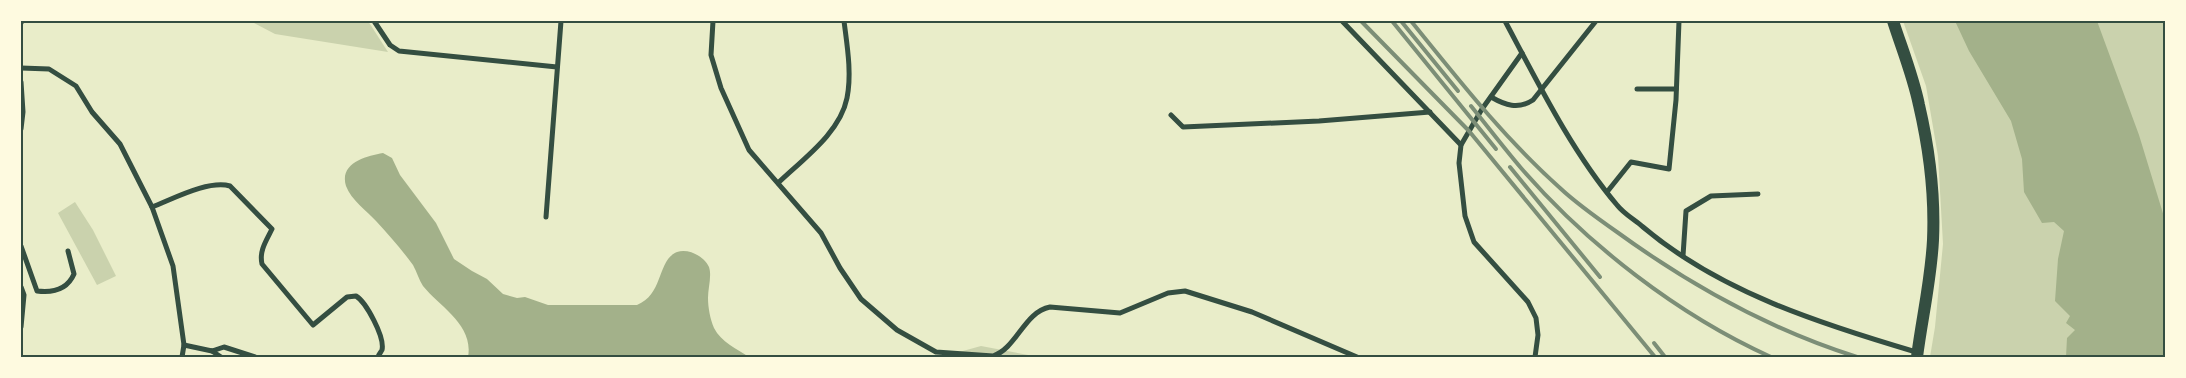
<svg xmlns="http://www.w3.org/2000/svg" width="2186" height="378" viewBox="0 0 2186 378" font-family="'Archivo Narrow',sans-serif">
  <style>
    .green { fill: #cad2ad }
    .water { fill: #a3b18a }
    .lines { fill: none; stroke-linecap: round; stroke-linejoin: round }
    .minor { stroke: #344e41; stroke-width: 5 }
    .trunk { stroke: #344e41; stroke-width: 12 }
    .rail { stroke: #7c8e77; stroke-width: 4 }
    .neatline { fill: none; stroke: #344e41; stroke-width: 2 }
  </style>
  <rect width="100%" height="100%" fill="#e9edc9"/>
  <g class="green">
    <polygon points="250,21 368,21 388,52 275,34"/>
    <polygon points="1903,21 2165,21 2165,357 1930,357 1935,327 1943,244 1938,156 1926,86"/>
    <polygon points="75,202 93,230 116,276 97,285 58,213"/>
    <polygon points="981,346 1039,357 941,357"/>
  </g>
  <g class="water">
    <polygon points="1955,21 2097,21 2139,135 2165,220 2165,357 2066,357 2067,338 2075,330 2066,323 2070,316 2055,301 2058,259 2064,231 2054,222 2042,223 2024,192 2022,159 2011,121 1969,51"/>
    <path d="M383,153l9,5 8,17 36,48 18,36 18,12 15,8 16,15 14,4 8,-1 23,8h89c27,-11 20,-45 40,-53 11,-4 27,4 32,15 3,9 -1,21 -1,31 0,9 2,21 6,30 7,14 23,21 35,29h-281c6,-32 -28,-50 -45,-71 -4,-6 -6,-14 -10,-21 -11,-15 -24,-30 -37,-44 -9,-10 -25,-21 -30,-35 -7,-23 20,-30 37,-33z"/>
  </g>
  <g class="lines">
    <g class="minor">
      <polyline points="374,21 390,45 399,51 557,67"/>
      <path d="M713,21l-2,34 10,33 28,62 72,83 19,35 21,31 36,31 39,22 57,4c24,-8 31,-44 57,-49l70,6 48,-20 17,-2 67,21 105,45"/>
      <polyline points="1342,21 1461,145"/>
      <path d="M1505,21c33,62 67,131 112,184 7,9 18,15 26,22 77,65 178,97 273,125"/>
      <polyline points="21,23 22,21"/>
      <polyline points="1522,53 1482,109 1461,145 1459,163 1465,216 1474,242 1528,302 1536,318 1538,335 1535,357"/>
      <polyline points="21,68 49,69 76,86 92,112 120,144 152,207 173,266 184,345 182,357"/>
      <polyline points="21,82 23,112 21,129"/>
      <polyline points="1637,89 1676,89"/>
      <path d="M1491,97c14,8 27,13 42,3l63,-79"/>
      <polyline points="1171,115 1183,127 1319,121 1430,112"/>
      <path d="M778,183c25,-24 62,-50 69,-85 5,-25 0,-53 -3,-77"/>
      <polyline points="1607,192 1631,162 1669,169 1676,100 1679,21"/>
      <path d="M152,207c21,-8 56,-27 78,-21l42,43c-6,12 -13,22 -10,35l51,61 34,-28 9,-1c10,6 29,41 26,54 -1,2 -3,4 -4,7"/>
      <polyline points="546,217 561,21"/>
      <path d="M21,246l16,45c16,2 30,-1 37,-17l-6,-23"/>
      <polyline points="1683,256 1686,211 1711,196 1758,194"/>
      <polyline points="21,287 24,295 21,327"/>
      <polyline points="184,345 212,351 224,347 255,357"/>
      <polyline points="212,351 221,357"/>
    </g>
    <path class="trunk" d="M1893,21c9,28 20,55 26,84 10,43 16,90 14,135 -2,40 -11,78 -16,117"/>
    <g class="rail">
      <polyline points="1361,21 1469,131 1655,357"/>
      <polyline points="1392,21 1496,149"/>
      <polyline points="1401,21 1458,91"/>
      <path d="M1411,21c47,58 93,117 149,167 17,16 37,30 57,44 73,53 154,98 240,125"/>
      <path d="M1471,106c17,21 33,42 50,62 67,77 157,147 250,189"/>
      <polyline points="1510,167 1600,277"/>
      <polyline points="1654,343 1665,357"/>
    </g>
  </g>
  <rect width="2186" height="378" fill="none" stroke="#fefae0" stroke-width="45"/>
  <rect x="22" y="22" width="2142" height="334" class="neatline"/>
</svg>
